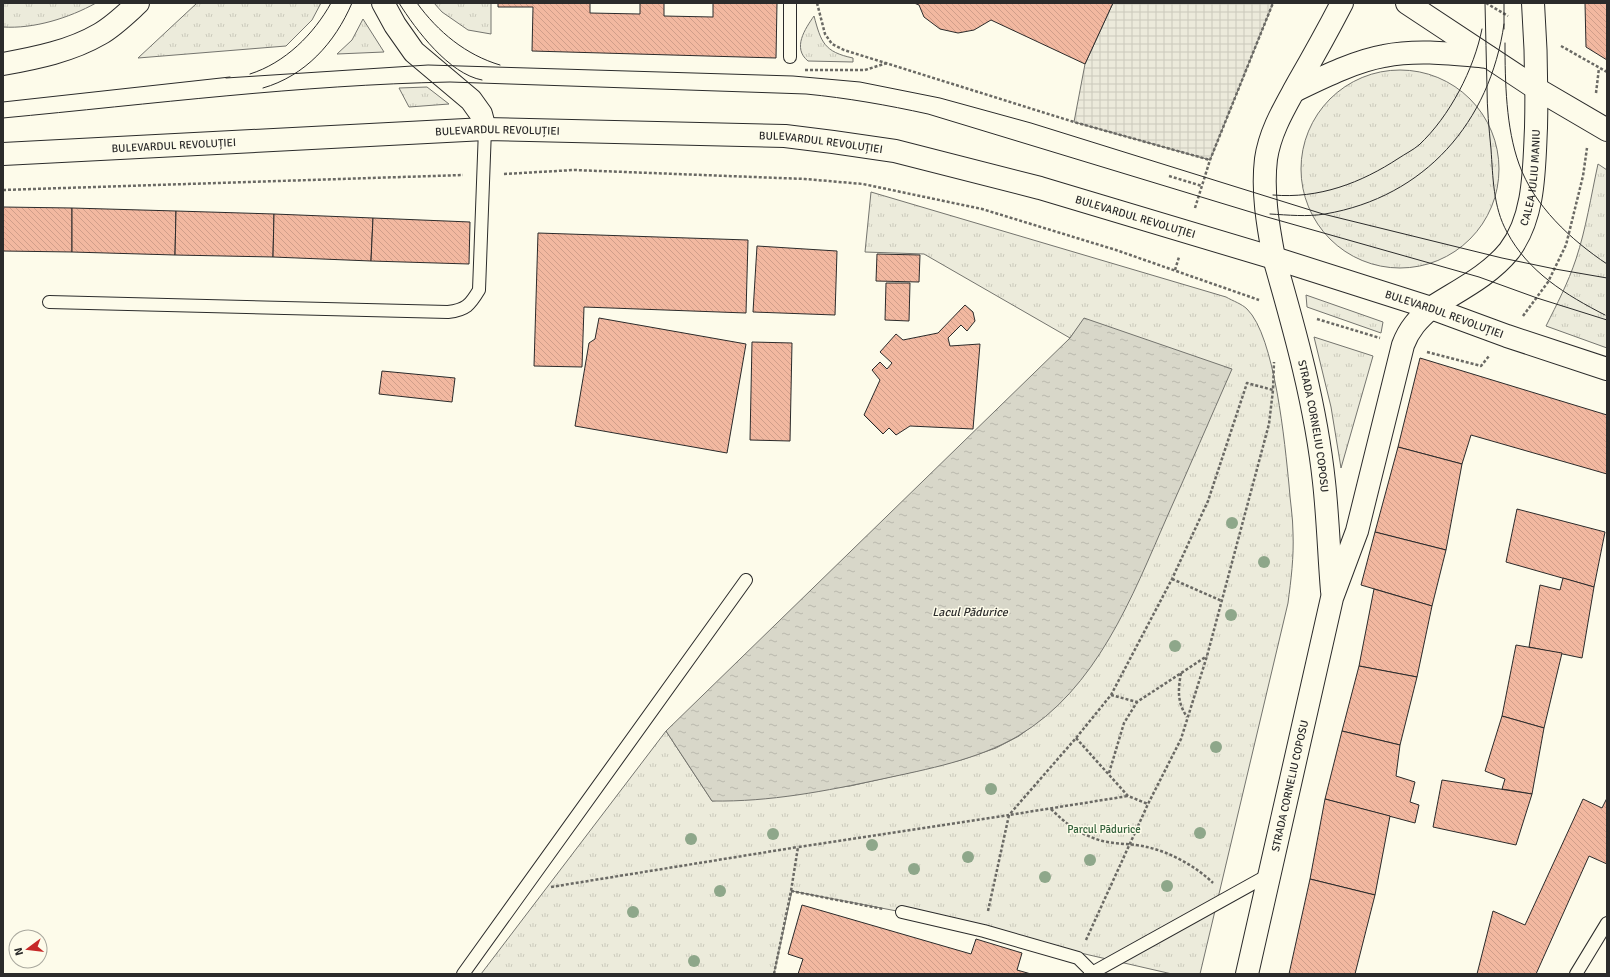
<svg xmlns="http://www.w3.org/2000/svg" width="1610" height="977" viewBox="0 0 1610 977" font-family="Signika,sans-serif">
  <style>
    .grass { fill: url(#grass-tufts); stroke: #74746e }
    .plaza { fill: url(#plaza-grid); stroke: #74746e }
    .water { fill: url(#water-ripples); stroke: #74746e }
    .building { fill: url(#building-back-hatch); stroke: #2b2b2b }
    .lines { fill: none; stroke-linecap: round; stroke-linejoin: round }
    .service-casing { stroke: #2b2b2b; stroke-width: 14 }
    .secondary-casing { stroke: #2b2b2b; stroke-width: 24 }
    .primary-casing { stroke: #2b2b2b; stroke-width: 24 }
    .path { stroke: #6a6964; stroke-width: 2.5; stroke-dasharray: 3 2; stroke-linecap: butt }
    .service { stroke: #fdfbea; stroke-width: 12 }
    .secondary { stroke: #fdfbea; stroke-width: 22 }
    .primary { stroke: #fdfbea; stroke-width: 22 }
    .tram { stroke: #2b2b2b; stroke-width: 1 }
    .tree { fill: #8ea78a }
    .labels { text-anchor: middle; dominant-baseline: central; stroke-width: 3; stroke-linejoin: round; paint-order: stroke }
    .street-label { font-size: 11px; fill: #2b2b2b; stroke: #fdfbea }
    .park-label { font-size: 11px; fill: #34623c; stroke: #fdfbea }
    .water-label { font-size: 12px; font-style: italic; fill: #2b2b2b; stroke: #fdfbea }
  </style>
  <defs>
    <pattern id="grass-tufts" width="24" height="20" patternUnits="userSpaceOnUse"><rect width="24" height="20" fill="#ecebdb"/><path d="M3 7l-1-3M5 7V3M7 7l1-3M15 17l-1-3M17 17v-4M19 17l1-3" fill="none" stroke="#cbcabc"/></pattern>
    <pattern id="plaza-grid" width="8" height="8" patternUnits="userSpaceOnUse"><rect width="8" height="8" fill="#eceadb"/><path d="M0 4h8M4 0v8" fill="none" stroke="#cbc9bc"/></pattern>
    <pattern id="water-ripples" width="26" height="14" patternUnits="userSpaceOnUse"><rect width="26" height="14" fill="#d8d7c9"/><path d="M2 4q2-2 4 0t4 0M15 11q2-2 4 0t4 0" fill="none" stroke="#bab9ad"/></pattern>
    <pattern id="building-back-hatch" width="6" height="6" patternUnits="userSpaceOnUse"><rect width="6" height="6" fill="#f2b8a0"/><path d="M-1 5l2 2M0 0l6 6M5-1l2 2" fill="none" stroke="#d09e8a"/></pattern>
  </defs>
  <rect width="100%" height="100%" fill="#fdfbea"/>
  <g class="grass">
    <path d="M3,3h93c-27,15 -62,26 -93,24z"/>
    <polygon points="197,3 321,3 312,20 286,46 138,58"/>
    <polygon points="434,3 491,3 491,34 468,30 442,12"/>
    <path d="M814,16c7,26 10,36 39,42v4l-45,-1c-16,-13 -3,-32 6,-45z"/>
    <polygon points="363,19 384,52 337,54 352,40"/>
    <circle cx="1400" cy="169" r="99"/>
    <polygon points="427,87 449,104 409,107 399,88"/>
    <path d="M1598,164l9,6v178l-61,-22c11,-22 22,-43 30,-67 10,-30 15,-63 22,-95z"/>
    <path d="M871,192l355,105c7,4 16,7 21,12 28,27 38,136 42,176 1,16 4,32 4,48 1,24 -2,47 -5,70l-88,371h-28l-270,-62 -110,-21 -18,83h-293l185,-243 46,70 138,-15 62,-14 49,-12 35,-12 23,-12 21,-16 20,-18 25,-384 -15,20 -146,-84 -59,-2z"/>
    <polygon points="1306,295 1383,322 1381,333 1307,307"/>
    <polygon points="1314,337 1373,356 1341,468 1331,407"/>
  </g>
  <polygon class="plaza" points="1113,3 1273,3 1210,160 1074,122 1085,64"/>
  <path class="water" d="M1084,318l148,51c-22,50 -43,99 -65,148 -35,80 -70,172 -149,219 -41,24 -90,33 -136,43 -56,12 -112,23 -170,22l-46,-70 404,-393z"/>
  <g class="building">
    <polygon points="498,3 590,3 590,13 640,14 640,3 664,3 664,16 713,17 713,3 777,3 776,58 532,51 533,7 498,7"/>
    <polygon points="914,3 1113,3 1085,64 991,20 974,30 958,33 940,29 924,17 919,5"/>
    <polygon points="1585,3 1607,3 1607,60 1586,47"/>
    <polygon points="3,207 72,208 72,252 3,251"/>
    <polygon points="72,208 176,211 175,255 72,252"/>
    <polygon points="176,211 274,214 273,257 175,255"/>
    <polygon points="274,214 373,218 371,261 273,257"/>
    <polygon points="373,218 470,222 469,264 371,261"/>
    <polygon points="538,233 748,240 746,313 584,307 582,367 534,366"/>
    <polygon points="757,246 837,251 835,315 753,312"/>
    <polygon points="877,254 920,255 919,282 876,281"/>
    <polygon points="886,283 910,283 909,321 885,320"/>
    <polygon points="965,305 973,312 975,321 967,331 961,325 948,338 950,346 980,344 973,429 910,426 896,435 889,428 883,434 864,415 880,380 872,370 880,362 887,369 892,363 880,352 896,334 903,340 938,333"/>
    <polygon points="599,318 746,344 727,453 575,426 589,343 595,339"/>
    <polygon points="752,342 792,343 790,441 750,440"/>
    <polygon points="1420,358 1607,415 1607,474 1471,435 1462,464 1398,447"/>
    <polygon points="382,371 455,378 452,402 379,394"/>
    <polygon points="1398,447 1462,464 1446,550 1375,532"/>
    <polygon points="1517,509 1605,532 1594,587 1506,562"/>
    <polygon points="1375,532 1446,550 1432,606 1361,585"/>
    <polygon points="1563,578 1594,587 1582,658 1529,647 1540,585 1560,590"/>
    <polygon points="1374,589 1432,606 1417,677 1359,666"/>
    <polygon points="1516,645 1562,653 1544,728 1502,716"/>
    <polygon points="1359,666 1417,677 1400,745 1342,731"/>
    <polygon points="1502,716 1544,728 1532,794 1502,789 1505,779 1485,771"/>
    <polygon points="1342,731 1400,745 1396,776 1415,782 1410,802 1419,805 1415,823 1325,799"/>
    <polygon points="1442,780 1532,794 1516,845 1433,827"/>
    <polygon points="1607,798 1607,864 1589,856 1536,974 1477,974 1493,911 1525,925 1583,799 1602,808"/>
    <polygon points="1325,799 1390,816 1375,895 1310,879"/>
    <polygon points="1310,879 1375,895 1355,974 1289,974"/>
    <polygon points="802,905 971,954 976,939 1022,953 1017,970 1031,974 798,974 803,959 788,954"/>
  </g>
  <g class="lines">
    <g class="service-casing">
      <g id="service">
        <polyline points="790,57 790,3"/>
        <path d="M49,302l399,10c18,-2 22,-7 31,-22l6,-161"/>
        <polyline points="902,912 984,931 1078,958 1092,972"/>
        <polyline points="463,974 746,580"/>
        <polyline points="1090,974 1270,874"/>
        <polyline points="1576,974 1607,923"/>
      </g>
    </g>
    <g class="secondary-casing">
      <g id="secondary">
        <path id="s1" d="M1274,258c21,73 42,148 50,224 4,36 5,73 8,109"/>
        <path id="s2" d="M1247,974l85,-376 25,-67 46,-186c6,-16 15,-26 28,-37"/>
      </g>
    </g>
    <g class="primary-casing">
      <g id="primary">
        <polyline points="383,3 395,25 414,52 471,100 481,114 485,129"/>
        <polyline points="1407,3 1537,89 1607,130"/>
        <path d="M3,64c33,-6 68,-13 97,-30 14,-8 26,-20 38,-31"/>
        <path d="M1294,91c27,-13 61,-30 90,-35 34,-7 71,-2 104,1"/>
        <path id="s3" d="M3,154l482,-25 300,7 48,6 62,9 145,37 234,70 157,50 76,28 100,33"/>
        <path d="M1274,258c-6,-32 -12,-66 -8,-99 4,-28 19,-52 32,-76 15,-26 30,-53 44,-80"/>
        <path id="s4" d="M1431,308c26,-17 58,-32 78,-57 26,-34 25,-82 27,-123 1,-42 0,-83 -3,-125"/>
      </g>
    </g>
    <g class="path">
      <polyline points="817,3 825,34 832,44 844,50 1074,122 1210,160"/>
      <polyline points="1486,3 1508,16"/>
      <polyline points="1561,46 1607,72"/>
      <polyline points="805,70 865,70 887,63"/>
      <polyline points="1596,93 1599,68"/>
      <polyline points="504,174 574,170 805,179 863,184 982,209 1116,250 1259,300"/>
      <polyline points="1169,176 1202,186"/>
      <polyline points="3,190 463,175"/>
      <polyline points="1195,208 1210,160 1273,3"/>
      <polyline points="1175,270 1179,257"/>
      <polyline points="1523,316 1548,282 1566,245 1583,176 1587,148"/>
      <polyline points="1317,319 1380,338"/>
      <polyline points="1427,352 1481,366 1489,356"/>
      <polyline points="1172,579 1222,601"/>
      <path d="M1181,673c-3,17 -4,29 6,44"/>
      <polyline points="1111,695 1137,702 1207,656"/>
      <polyline points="1076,738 1128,796 1148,804"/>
      <polyline points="1109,773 1124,723 1137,702"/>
      <path d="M1051,809c13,13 27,24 45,30 16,6 35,4 51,8 23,5 50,20 66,36"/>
      <polyline points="551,887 798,847"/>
      <polyline points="791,891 883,909"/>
      <polyline points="988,911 1009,815 1128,796"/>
      <polyline points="1086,940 1148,804 1181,739 1207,656 1269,424 1273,390"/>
      <polyline points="774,974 791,891 798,847 1009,815 1076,738 1111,695 1172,579 1208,501 1247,383 1273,390 1274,362"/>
    </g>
    <use href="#service" class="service"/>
    <use href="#secondary" class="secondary"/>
    <use href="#primary" class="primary"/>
    <g class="tram">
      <path d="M399,3c17,27 50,71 83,77"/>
      <path d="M417,3c21,29 49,52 83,62"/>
      <path d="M1485,3c1,28 1,57 2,85 0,20 2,41 4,61 2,28 2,58 16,83 21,40 59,63 98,83"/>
      <polyline points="1504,3 1504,29"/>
      <path d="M1505,43c0,39 1,85 14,121 15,42 52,76 88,100"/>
      <path d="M250,74c35,-11 64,-40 81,-71"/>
      <polyline points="226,78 428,65 793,76 860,82 940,98 1031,123 1323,214 1502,258 1555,269 1607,278"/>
      <path d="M263,88c42,-12 72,-45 89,-85"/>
      <polyline points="3,102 230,77"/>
      <path d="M3,118c149,-14 297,-33 447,-36l356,12c41,4 81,11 122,20l339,103 212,60 58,21 70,22"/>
      <path d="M1273,195c46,4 88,-12 126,-37 6,-4 14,-8 20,-13 31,-29 55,-76 63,-116"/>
      <path d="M1270,214c18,1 37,3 55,0 100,-17 165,-92 179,-190"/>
    </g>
  </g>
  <g class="tree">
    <circle cx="1232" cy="523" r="6"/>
    <circle cx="1264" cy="562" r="6"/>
    <circle cx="1231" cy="615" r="6"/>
    <circle cx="1175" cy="646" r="6"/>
    <circle cx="1216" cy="747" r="6"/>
    <circle cx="991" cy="789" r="6"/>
    <circle cx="1200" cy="833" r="6"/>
    <circle cx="773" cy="834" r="6"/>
    <circle cx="691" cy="839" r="6"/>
    <circle cx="872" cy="845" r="6"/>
    <circle cx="968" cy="857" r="6"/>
    <circle cx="1090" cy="860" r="6"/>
    <circle cx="914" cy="869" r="6"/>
    <circle cx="1045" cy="877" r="6"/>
    <circle cx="1167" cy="886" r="6"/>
    <circle cx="720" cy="891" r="6"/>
    <circle cx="633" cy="912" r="6"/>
    <circle cx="694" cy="961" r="6"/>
  </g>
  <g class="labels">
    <g class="street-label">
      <text stroke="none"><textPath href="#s3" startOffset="495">BULEVARDUL REVOLUȚIEI</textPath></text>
      <text stroke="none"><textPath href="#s3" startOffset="819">BULEVARDUL REVOLUȚIEI</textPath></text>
      <text stroke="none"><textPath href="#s3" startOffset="171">BULEVARDUL REVOLUȚIEI</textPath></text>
      <text stroke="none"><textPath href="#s4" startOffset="175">CALEA IULIU MANIU</textPath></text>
      <text stroke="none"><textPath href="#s3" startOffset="1143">BULEVARDUL REVOLUȚIEI</textPath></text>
      <text stroke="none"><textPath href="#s3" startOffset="1467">BULEVARDUL REVOLUȚIEI</textPath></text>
      <text stroke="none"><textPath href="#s1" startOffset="173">STRADA CORNELIU COPOSU</textPath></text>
      <text stroke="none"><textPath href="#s2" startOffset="193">STRADA CORNELIU COPOSU</textPath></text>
    </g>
    <g class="park-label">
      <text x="1104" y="829">Parcul Pădurice</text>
    </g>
    <g class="water-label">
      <text x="970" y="612">Lacul Pădurice</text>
    </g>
  </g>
  <rect width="1610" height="977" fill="none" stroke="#2b2b2b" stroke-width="8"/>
  <g transform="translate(28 949) rotate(255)"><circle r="19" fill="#fdfbea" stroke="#a9a89e"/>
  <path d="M0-3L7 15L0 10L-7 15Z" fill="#c62828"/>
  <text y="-6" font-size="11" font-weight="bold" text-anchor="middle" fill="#2b2b2b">N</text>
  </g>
</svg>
